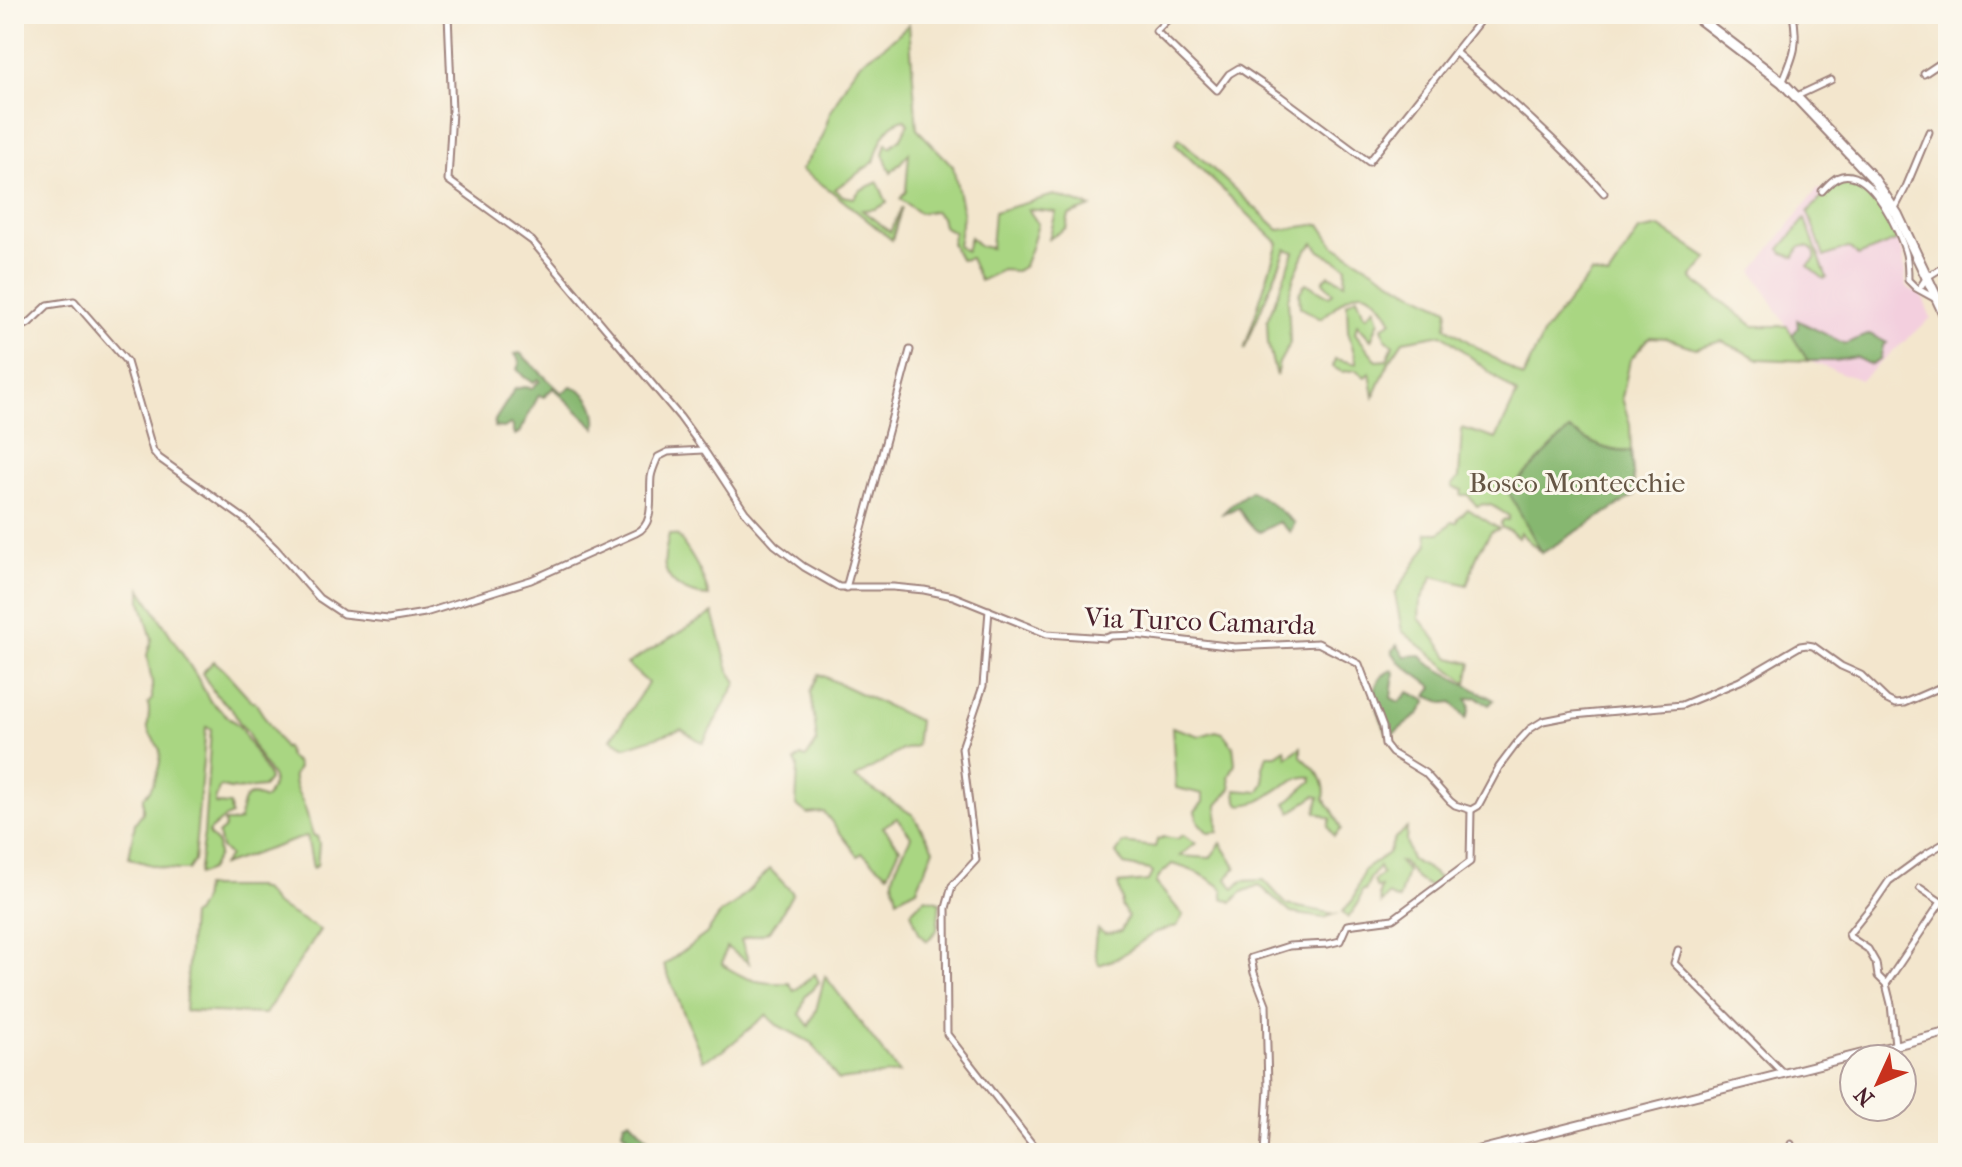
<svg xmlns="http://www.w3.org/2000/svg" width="1962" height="1167" viewBox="0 0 1962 1167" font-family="'IM FELL French Canon',serif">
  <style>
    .built { fill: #f3cfde }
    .green { fill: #a9d682; stroke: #7a7a56; stroke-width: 2 }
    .forest { fill: #86b770; stroke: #686b4e; stroke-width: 2 }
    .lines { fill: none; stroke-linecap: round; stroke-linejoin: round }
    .minor-casing { stroke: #9e827c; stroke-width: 9 }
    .secondary-casing { stroke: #9e827c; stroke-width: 11 }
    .primary-casing { stroke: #9e827c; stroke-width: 13 }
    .minor { stroke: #fff; stroke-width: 5 }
    .secondary { stroke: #fff; stroke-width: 7 }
    .primary { stroke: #fff; stroke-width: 9 }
    .labels { text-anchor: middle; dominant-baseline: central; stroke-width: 6; stroke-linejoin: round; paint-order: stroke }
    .park-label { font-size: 28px; fill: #665645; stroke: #fbf7ec }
    .street-label { font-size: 28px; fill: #4a1f2b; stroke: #fbf7ec }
  </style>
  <rect width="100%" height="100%" fill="#fbf7ec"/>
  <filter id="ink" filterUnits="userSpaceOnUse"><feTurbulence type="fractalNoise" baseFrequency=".0125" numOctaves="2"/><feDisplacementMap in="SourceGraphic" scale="16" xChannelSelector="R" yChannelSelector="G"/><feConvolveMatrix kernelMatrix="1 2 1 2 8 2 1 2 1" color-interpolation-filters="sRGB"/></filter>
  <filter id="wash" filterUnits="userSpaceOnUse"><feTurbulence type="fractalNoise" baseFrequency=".006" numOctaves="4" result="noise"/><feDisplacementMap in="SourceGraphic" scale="32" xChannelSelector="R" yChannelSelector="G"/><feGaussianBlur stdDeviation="1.8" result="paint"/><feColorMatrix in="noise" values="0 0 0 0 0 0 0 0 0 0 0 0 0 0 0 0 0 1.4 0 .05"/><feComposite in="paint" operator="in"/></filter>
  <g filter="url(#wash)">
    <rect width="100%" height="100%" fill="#f3e6cd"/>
    <polygon class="built" points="1836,183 1874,198 1889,221 1898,240 1903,254 1906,285 1911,290 1921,293 1931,318 1861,380 1808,361 1753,271 1818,188 1825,192"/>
    <g class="green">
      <path d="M909,24l8,105 36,37 10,47 -5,33 8,5 4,-14 9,9 12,2 3,-36 60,-17 37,12 -22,8 -3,13 -17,11 7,-27 -28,-3 10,15 -6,21 -8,21 -8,5 -14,-1 -22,11 -10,-23 -9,2 -10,-17 3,-11 -11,-6 -2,-9 -7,-6 -15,2 -19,-14 6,-8 3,-38 -18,20 -8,-19 3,-11 4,4 11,-9 7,-14 -4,-5c-19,5 -25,26 -30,43l-39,27 8,7 11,2 6,-8 18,-8 9,21 -12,6 -13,1 28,22 12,-25 -10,33 -62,-50 -29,-20 21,-32 8,-25 20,-37 12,-15 25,-17z"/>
      <path d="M1179,138l100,92 41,-6 14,21 70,43 44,21 -2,18 77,50 21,-44 47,-60 17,4 31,-46 21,-4 48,32 -17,19 63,48h33l21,35 -49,-2 -37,-18 -27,7 -30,-10 -15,-1 -20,23 -8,38 8,26 1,27c-24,3 -41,-10 -62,-21l-60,61 33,62 -22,-20 -2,5 -9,-8 -7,-2 -2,-4 3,-4h5l1,-4c-11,-6 -20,-16 -32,-10l-9,-11h-7l1,-5 -9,-2 -1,-3 7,-7 3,-50 34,11 21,-45 -75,-60 -39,7 -14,21 -15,35 -4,-25 -5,5 -9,-7 -14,2 -9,-5 2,-8 22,5 -9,-33 -1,-28 10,-6 7,17 3,2 8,-9 4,14 -8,19 -14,-16 -2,9 22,28 10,-1 6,-15 -8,-7 -3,-11 10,-6c-26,-47 -40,-29 -71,-2l-21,-12 -1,-14 7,-10 23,13 4,-3 -10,-12 6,-6 16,8 1,-17 -26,-15 -6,-8 -9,9 -11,25 -6,22 2,44 -11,20 -3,13 -8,-32 -1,-23 27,-69 -8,-3 -42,101 34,-107 -103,-99z"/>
      <path d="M1847,179c25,5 41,40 51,61l-40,16 -6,-7 -4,-1 -24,9 -16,-45 28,-29z"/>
      <path d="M1805,219l22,59 -3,1 -16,-13 7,-7c1,-10 -7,-16 -16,-11l-4,9 -12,-4 -3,-4z"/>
      <polygon points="1468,509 1499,529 1491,532 1478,553 1467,585 1433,576 1420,602 1419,618 1450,658 1471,663 1467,683 1402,631 1395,594 1428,544 1426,533 1440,533 1452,522 1457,522 1458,518"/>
      <path d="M669,534l9,2c14,20 24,35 31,60 -18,-1 -38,-8 -44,-28 -2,-9 2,-24 4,-34z"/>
      <path d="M141,589l56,88 13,24 30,26 28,48 1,5 -6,7c-15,1 -26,5 -41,0l-3,1 -4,13 1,3 14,1 1,10 -9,5 -13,11v4l8,8 1,12 -8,15 -12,5 6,-41 7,-105 -5,-2 -12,134 -6,9c-20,1 -40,-6 -59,-12l6,-35 8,-11v-15c10,-5 19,-34 17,-46 -2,-8 -10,-14 -12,-22 -1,-9 3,-17 0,-25l4,-5v-17l-5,-27 5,-16 -11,-38z"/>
      <polygon points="713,613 729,670 737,682 703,743 681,729 626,747 611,739 648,683 627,664"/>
      <path d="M214,661l10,9 26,29 5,3 29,46 2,-1 3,10 7,5 2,6c-3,5 -5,6 -4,12 1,11 9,20 12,31 3,9 3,17 8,25h3l2,8 -2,22 -4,2 -6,-32 -85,29 7,-9 -8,-8 -3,-14 7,-6 -1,-6h12l4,-2c1,-15 4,-33 23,-21l3,-1 7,-14v-6l-18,-28 -8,-19 -7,-7 -8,-15 -17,-15 -13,-21z"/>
      <path d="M819,674l100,47 -3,25 -14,4 -47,28 58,37 21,34 -17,40 -20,10c-1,-6 -4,-14 -4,-20 1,-15 13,-29 18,-43l-14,-18 -14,9 17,21 -12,26 -26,-21 -4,3 -34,-44 -16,2 -12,-9 2,-38 -3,-6 6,-5 5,2 11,-17 -6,-49z"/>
      <polygon points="1172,727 1200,736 1216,731 1223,733 1233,746 1235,763 1229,777 1231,789 1217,805 1218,832 1208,833 1199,823 1195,811 1203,802 1203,794 1176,788"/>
      <path d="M1301,747v9c14,13 27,23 23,43l9,12 8,18 -7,7 -6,-10 3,-7 -15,-7 3,-15 -4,-1 -24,16 -5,-9 26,-22 -1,-4c-19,-2 -34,15 -50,23 -6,4 -13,4 -20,5l-4,-4 -1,-11 22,2 6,-9 -1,-15 4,-13h9l9,-6 2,8z"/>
      <polygon points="1407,828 1406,841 1411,860 1425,867 1442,880 1431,887 1417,879 1404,863 1399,862 1407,871 1399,900 1388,895 1381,904 1379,894 1381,887 1377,888 1374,881 1382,874 1379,867 1370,879 1365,890 1362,890 1358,904 1348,918 1342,912 1353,900 1364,870 1388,853 1395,838"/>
      <path d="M1183,835l13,8 -16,13 30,2 11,-15 15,24 -9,12 7,10 8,-8 22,-1 23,25 48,9 -11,4 -33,-5 -32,-28 -17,7 -10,10 -9,-4v-9c-15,-13 -32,-20 -51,-25l-12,11 -4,8 27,32 -6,11 -23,7 -36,25 -19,7c-5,-13 -6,-23 -1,-36l7,5 16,-3 7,-15 -7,-10 1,-6 -4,-16 30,-3 4,-8 -3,-3 -25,-5 -8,-12 7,-10 32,4 2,-7 7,-3 13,2z"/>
      <path d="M770,869l23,24c-6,9 -17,34 -26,39 -7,4 -17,3 -26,8l8,23 -23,-16 -4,17c24,17 38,20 67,19l5,8 21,-17 4,8 -14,15 -5,17 9,12 7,-16 9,-34 74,97 -61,7 -26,-37 -35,-18 -11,-10 -43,36 -20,9 -39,-95 42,-31 15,-21 14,-9z"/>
      <polygon points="204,887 256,887 264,891 275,904 320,930 265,1014 185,1011 191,915 195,914 202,901"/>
      <polygon points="925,898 940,902 937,930 927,941 920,935 911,912"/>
    </g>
    <g class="forest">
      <polygon points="1797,320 1845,344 1870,334 1887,343 1883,346 1880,360 1871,365 1856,357 1835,361 1808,361 1792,335 1798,328"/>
      <path d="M520,353l42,40 9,-7c19,6 27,23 25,42l-43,-40 -9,9 -5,-2 -20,38 -4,2 -2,-2v-6l-3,-3 -6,4 -10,-1 1,-7 20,-31 9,-2 8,1 8,-7 -1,-2 -6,3 -9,-5 -7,-8 3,-7 -5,-8z"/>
      <path d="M1569,430c21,11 38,24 62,21l4,44 -93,58 -34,-62z"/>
      <path d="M1251,491l18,11 26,21 -5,9 -11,-10 -19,10c-11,-5 -16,-14 -22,-25l-17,8 12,-12z"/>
      <polygon points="1397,645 1405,656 1421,655 1429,664 1494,700 1489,705 1476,697 1466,699 1470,704 1469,711 1466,719 1452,702 1444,703 1427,696 1433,687 1400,663 1392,652"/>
      <path d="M1392,670l2,2 -3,26 8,4 10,-10 18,9 -8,13 -30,23c-9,-21 -28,-54 3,-67z"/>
      <polygon points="630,1120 662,1153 626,1153 623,1148 627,1141 633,1141 622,1131 624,1123"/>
    </g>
  </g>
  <g filter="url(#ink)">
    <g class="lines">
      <g class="minor-casing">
        <g id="minor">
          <polyline points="448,14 452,111 448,180 532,241 680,417 704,450 745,512 775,545 804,567 839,587 893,587 924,590 953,596 1047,634 1106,638 1111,636 1136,635 1235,647 1318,643 1359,664 1383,727 1385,744 1392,753 1425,773 1450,801 1455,805 1471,810 1478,806 1499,767 1517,743 1530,729 1543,721 1574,715 1682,705 1740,681 1800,646 1807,645 1813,646 1841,666 1861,675 1887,700 1895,704 1904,703 1948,684"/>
          <polyline points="1173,14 1156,31 1217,90 1229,74 1239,68 1280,96 1369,162 1485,14"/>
          <path d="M1456,53c51,44 103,89 148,140"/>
          <polyline points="1924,74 1948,58"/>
          <path d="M1783,81c12,-28 15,-36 10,-67"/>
          <polyline points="1797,96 1831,80"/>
          <path d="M1822,191c6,-6 11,-13 20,-15 30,-7 58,56 64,78 2,9 2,17 2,26l8,8 20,11"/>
          <polyline points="1895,208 1906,187 1929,132"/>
          <polyline points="1921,286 1927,277 1948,264"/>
          <path d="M14,331l15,-8 19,-18 26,-4 53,61 26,89 6,7 87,62 29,28 44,50 24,16 45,5 37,-6 106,-33 105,-47c20,-9 13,-38 15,-56 1,-7 4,-13 7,-20l10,-5 35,-2"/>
          <polyline points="846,588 910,350"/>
          <polyline points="989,610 983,686 962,748 976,860 952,886 946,908 947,1034 1039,1153"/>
          <polyline points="1678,950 1674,963 1783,1073"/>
          <polyline points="1886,984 1941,902 1920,888"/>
          <polyline points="1895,1045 1891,1004 1886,984 1878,976 1876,963 1868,949 1850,937 1849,934 1874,903 1889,881 1926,854 1948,841"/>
          <polyline points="1264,1153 1268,1089 1266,1004 1254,973 1251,958 1289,946 1328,944 1340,941 1347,925 1393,919 1470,862 1471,810"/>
          <polyline points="1791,1153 1791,1144"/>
          <polyline points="1891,1153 1894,1153"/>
        </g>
      </g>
      <g class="secondary-casing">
        <polyline id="secondary" points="1468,1153 1948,1032"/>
      </g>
      <g class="primary-casing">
        <polyline id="primary" points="1693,14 1782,82 1873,178 1897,214 1948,322"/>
      </g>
      <use href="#minor" class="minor"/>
      <use href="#secondary" class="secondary"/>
      <use href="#primary" class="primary"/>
    </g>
  </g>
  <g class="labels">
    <g class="park-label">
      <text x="1577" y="482">Bosco Montecchie</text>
    </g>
    <g class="street-label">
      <text transform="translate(1200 621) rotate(2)">Via Turco Camarda</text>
    </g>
  </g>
  <rect width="1962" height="1167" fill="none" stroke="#fbf7ec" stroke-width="48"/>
  <g transform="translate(1878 1083) rotate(226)"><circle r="38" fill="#fbf7ec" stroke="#b4a19f" stroke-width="2"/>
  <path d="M0-6L14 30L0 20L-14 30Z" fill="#c8321e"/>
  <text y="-12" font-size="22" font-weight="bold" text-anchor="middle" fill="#4a1f2b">N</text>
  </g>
</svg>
